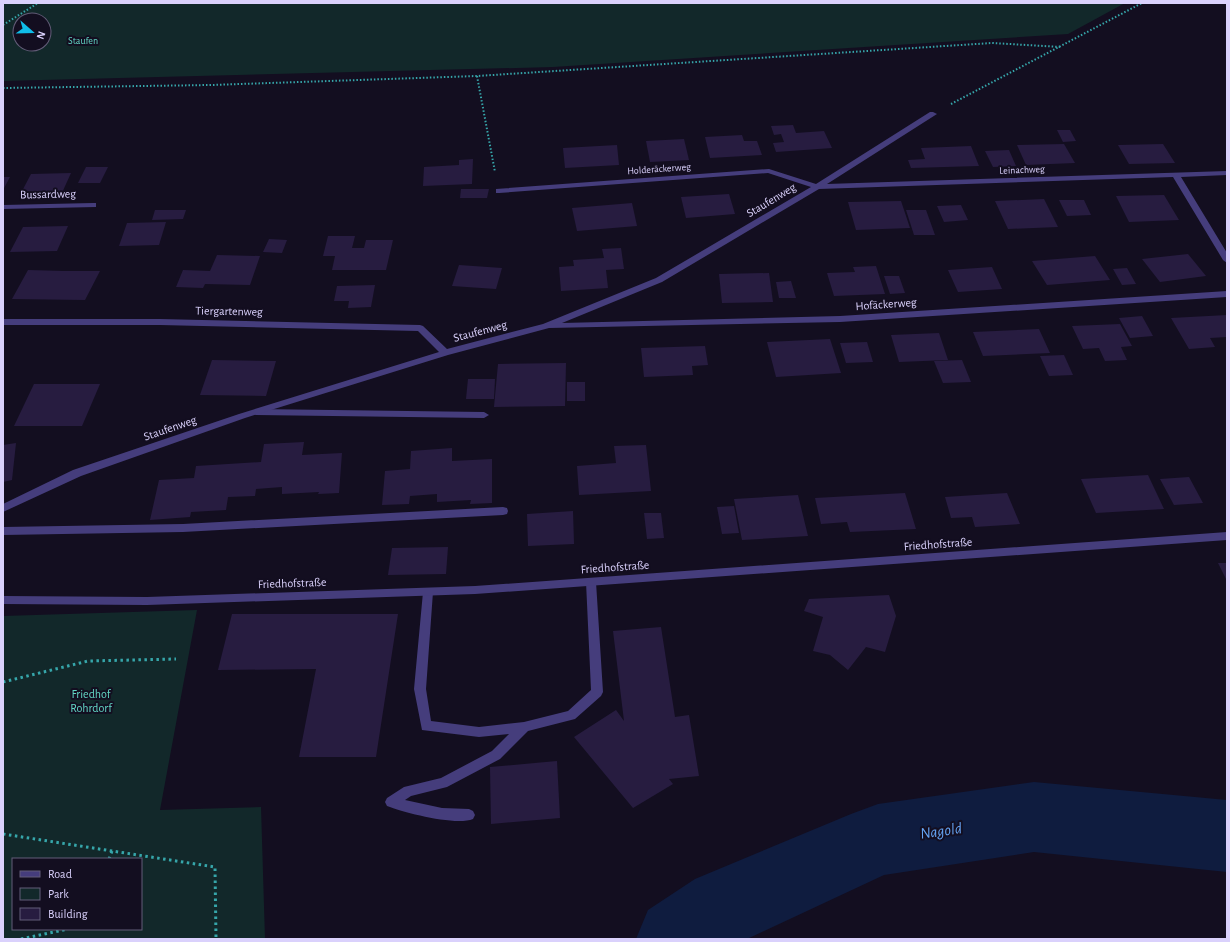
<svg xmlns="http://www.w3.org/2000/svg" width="1230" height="942" viewBox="0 0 1230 942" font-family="'Alegreya Sans',sans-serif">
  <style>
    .green { fill: #12282a; fill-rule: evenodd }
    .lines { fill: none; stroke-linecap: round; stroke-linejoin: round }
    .river { fill: #0f1c3f; fill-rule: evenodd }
    .building { fill: #271c40 }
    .path-far1 { stroke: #36a6aa; stroke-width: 2; stroke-dasharray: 1.5 2; stroke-linecap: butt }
    .path { stroke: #36a6aa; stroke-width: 3; stroke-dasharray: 2.5 3.5; stroke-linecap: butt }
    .lane { fill: #453d7c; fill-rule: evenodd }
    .street { fill: #453d7c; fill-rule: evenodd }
    .labels { text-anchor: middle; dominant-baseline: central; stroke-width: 4; stroke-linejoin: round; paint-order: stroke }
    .far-park-label { font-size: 10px; fill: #62d6c5; stroke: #130e20 }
    .far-street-label { font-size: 10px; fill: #dad1fc; stroke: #130e20 }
    .street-label { font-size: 12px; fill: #dad1fc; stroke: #130e20 }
    .park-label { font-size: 12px; fill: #62d6c5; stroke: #130e20 }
    .near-water-label { font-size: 16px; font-style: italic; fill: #66a5f5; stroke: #130e20 }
  </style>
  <rect width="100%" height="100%" fill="#130e20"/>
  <g class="green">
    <path d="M3,3h1122l-57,31 -515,33 -550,14zM20,20h24v24h-24z"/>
    <path d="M197,610l-37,200 101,-3 4,132h-262v-323zM13,859h128v70h-128z"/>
  </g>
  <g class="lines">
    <polygon class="river" points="1034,782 1227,800 1227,872 1034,852 884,875 747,939 636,939 648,910 695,879 851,814 878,804"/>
  </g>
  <g class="building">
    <polygon points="793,125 796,133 824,131 832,148 776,152 773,143 784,142 781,134 774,135 771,126"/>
    <polygon points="1057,130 1070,130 1076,141 1063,142"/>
    <polygon points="742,135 744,141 757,141 762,155 710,158 705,137"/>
    <polygon points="684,139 689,160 650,162 646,141"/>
    <polygon points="1064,144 1075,163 1026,165 1017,145"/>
    <polygon points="1163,144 1175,163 1129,164 1118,145"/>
    <polygon points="617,145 619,165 565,168 563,148"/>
    <polygon points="971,146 979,166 911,168 908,160 925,159 921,148"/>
    <polygon points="1009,150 1016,166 993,167 985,151"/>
    <polygon points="473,159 472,184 423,186 424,167 459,165 459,160"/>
    <polygon points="86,167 108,167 100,183 78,183"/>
    <polygon points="71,173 61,195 20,195 31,174"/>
    <polygon points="3,177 10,177 3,190"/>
    <polygon points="461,189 489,189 487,198 460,198"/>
    <polygon points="729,194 735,214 686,218 681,197"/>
    <polygon points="1164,195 1179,220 1129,222 1116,196"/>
    <polygon points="1044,199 1058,227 1008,229 995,201"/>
    <polygon points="1059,200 1084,200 1091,215 1067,216"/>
    <polygon points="901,201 910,228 856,230 848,202"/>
    <polygon points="632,203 637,226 577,231 572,208"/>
    <polygon points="961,205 968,220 944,222 937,206"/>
    <polygon points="155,210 186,210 183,219 152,220"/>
    <polygon points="906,210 926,210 935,235 914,235"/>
    <polygon points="166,222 159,245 119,246 127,223"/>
    <polygon points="68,226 57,251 10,252 23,227"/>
    <polygon points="328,236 355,236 352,248 364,248 366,240 393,240 386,270 332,270 335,256 323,256"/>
    <polygon points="269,239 287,240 282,253 263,252"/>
    <polygon points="621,248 624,269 606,270 608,288 561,291 559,267 574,266 573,260 604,258 602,249"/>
    <polygon points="1188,254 1206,276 1160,282 1142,259"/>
    <polygon points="217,255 260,256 250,285 205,284 203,288 176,287 183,270 210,271"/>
    <polygon points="1095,256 1110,280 1047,285 1032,261"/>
    <polygon points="459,265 502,268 496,289 452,286"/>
    <polygon points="876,266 885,294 834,296 827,273 855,272 853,267"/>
    <polygon points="992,267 1002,289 958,292 948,270"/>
    <polygon points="1127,268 1136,284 1122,285 1113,269"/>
    <polygon points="28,270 64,271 100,271 85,300 12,299"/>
    <polygon points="769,273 773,302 722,303 719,274"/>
    <polygon points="884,276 899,276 905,293 890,294"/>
    <polygon points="791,281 796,298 779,298 776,282"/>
    <polygon points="375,285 371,307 348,308 349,301 334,301 337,286"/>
    <polygon points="1227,315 1227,337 1210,338 1215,347 1189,349 1171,318"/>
    <polygon points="1142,316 1153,336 1130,338 1119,318"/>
    <polygon points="1120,324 1132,346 1121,347 1127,360 1105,361 1099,348 1083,349 1072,326"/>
    <polygon points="1039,329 1050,353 983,356 973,332"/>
    <polygon points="939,333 948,360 899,362 891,335"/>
    <polygon points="830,339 841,373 776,377 767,342"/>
    <polygon points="867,342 873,362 846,363 840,343"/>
    <polygon points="705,346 708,365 692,366 693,375 644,377 641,348"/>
    <polygon points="1064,355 1073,375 1049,376 1040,356"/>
    <polygon points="212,360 276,361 266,396 200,395"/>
    <polygon points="962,360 971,382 943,383 934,361"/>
    <polygon points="566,363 565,406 494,407 498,364"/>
    <polygon points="468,379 495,379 494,399 466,399"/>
    <rect x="567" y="382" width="18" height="19"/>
    <polygon points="34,384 100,384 82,426 14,426"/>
    <polygon points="304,442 302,455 342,453 339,493 318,494 319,492 282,494 282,487 256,489 255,496 228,497 226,510 191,512 190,517 150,520 159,480 194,478 196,466 261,462 264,444"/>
    <polygon points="16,443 12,480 3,482 3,445"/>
    <polygon points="646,445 651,491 579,495 577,466 616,463 614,446"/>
    <polygon points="452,448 452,461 492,459 492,503 470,504 471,500 437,502 437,494 410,496 409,504 382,505 385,471 410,469 411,451"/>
    <polygon points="1148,475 1164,509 1096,513 1081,479"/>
    <polygon points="1189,477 1203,503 1174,505 1160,479"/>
    <polygon points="905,493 916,529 850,532 847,522 821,524 815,498"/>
    <polygon points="1007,493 1020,524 975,527 972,517 951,518 945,497"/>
    <polygon points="798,495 808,536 742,540 734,499"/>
    <polygon points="734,506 739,533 722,534 717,507"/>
    <polygon points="573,511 574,544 528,546 527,514"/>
    <polygon points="644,513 661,513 664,538 647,539"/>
    <polygon points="448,547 446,574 388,575 392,548"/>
    <polygon points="1218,563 1227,563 1227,581"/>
    <polygon points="889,595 896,616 885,652 866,647 848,670 830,655 813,651 823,617 804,611 809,599"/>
    <polygon points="232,614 398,614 376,757 299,757 316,669 218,670"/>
    <polygon points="661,627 675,717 689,715 699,776 669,779 673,784 633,808 574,737 616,710 624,721 613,631"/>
    <polygon points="557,761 560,818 491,824 490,767"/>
  </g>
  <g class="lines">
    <g class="path-far1">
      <polyline points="3,25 38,3"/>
      <polyline points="477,76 495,172"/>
      <polyline points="3,88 211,85 477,76 992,43 1061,47"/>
      <polyline points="951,104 1142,3"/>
    </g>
    <g class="path">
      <polyline points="3,682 88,661 176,659"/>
      <polyline points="3,834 215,867 216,939"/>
      <polyline points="109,859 112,851"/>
      <polyline points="21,939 68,929"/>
    </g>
    <g class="lane">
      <polygon points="256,409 484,412 489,415 484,418 256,415 251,412"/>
      <polygon points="503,507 507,508 508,511 507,514 503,515 183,532 3,535 3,527 183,524"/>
      <path d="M591,578l4,1 1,3 7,110 -2,4 -26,23 -47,12 -28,28 -53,28 -36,9 -6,4 37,8 27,1 4,2 2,4 -2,4c-17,7 -68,-6 -86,-13l-2,-4 2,-4 17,-11 37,-9 51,-27 17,-17 -30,3 -57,-7 -8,-41 9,-97 1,-3 4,-1 4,1 1,3 -7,97 5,32 48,6 45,-5 44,-11 23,-21 -5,-108 1,-3z"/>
    </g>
    <g class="street">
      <polygon points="930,112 933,112 937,114 827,184 1227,171 1227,175 1181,177 1227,253 1227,263 1223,260 1173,177 819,189 662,282 562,323 840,316 1227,291 1227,297 840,322 549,328 448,355 245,418 81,476 3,512 3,504 73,470 239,414 439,352 418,331 160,325 3,325 3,319 160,319 420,325 423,326 447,349 543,324 656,278 811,187 768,173 499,193 496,193 496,189 769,169 816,184"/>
      <polygon points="93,203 96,203 96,207 3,209 3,205"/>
      <polygon points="1227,532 1227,540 475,594 147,605 3,604 3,596 147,597 475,586"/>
    </g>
  </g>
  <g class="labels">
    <g class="far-park-label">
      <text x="83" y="41">Staufen</text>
    </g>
    <g class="far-street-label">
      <text transform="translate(659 169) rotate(-4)">Holderäckerweg</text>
      <text transform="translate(1022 170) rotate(-2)">Leinachweg</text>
    </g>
    <g class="street-label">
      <text transform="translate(48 194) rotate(-1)">Bussardweg</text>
      <text transform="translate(771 200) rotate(-31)">Staufenweg</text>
      <text transform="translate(886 304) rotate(-4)">Hofäckerweg</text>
      <text transform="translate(229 311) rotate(1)">Tiergartenweg</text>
      <text transform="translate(480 331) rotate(-15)">Staufenweg</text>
      <text transform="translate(170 428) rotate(-19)">Staufenweg</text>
      <text transform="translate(938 544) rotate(-4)">Friedhofstraße</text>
      <text transform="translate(615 567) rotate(-4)">Friedhofstraße</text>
      <text transform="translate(292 583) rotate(-2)">Friedhofstraße</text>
    </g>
    <g class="park-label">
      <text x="91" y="694">Friedhof<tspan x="91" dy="14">Rohrdorf</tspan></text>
    </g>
    <g class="near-water-label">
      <text transform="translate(941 831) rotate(-8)">Nagold</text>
    </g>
  </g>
  <rect width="1230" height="942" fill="none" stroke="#dad1fc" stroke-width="8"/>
  <rect x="12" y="858" width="130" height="72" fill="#130e20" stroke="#635c78"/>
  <rect x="20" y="871" width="20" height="6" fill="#453d7c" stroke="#635c78"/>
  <text x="48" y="878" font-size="12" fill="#dad1fc">Road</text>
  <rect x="20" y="888" width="20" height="12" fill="#12282a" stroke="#635c78"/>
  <text x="48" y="898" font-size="12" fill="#dad1fc">Park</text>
  <rect x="20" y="908" width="20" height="12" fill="#271c40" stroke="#635c78"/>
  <text x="48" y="918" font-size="12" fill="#dad1fc">Building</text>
  <g transform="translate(32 32) rotate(110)"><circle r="19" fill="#130e20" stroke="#635c78"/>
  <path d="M0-3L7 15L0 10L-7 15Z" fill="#10bee9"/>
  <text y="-6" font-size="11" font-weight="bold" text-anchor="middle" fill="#dad1fc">N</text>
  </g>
</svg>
